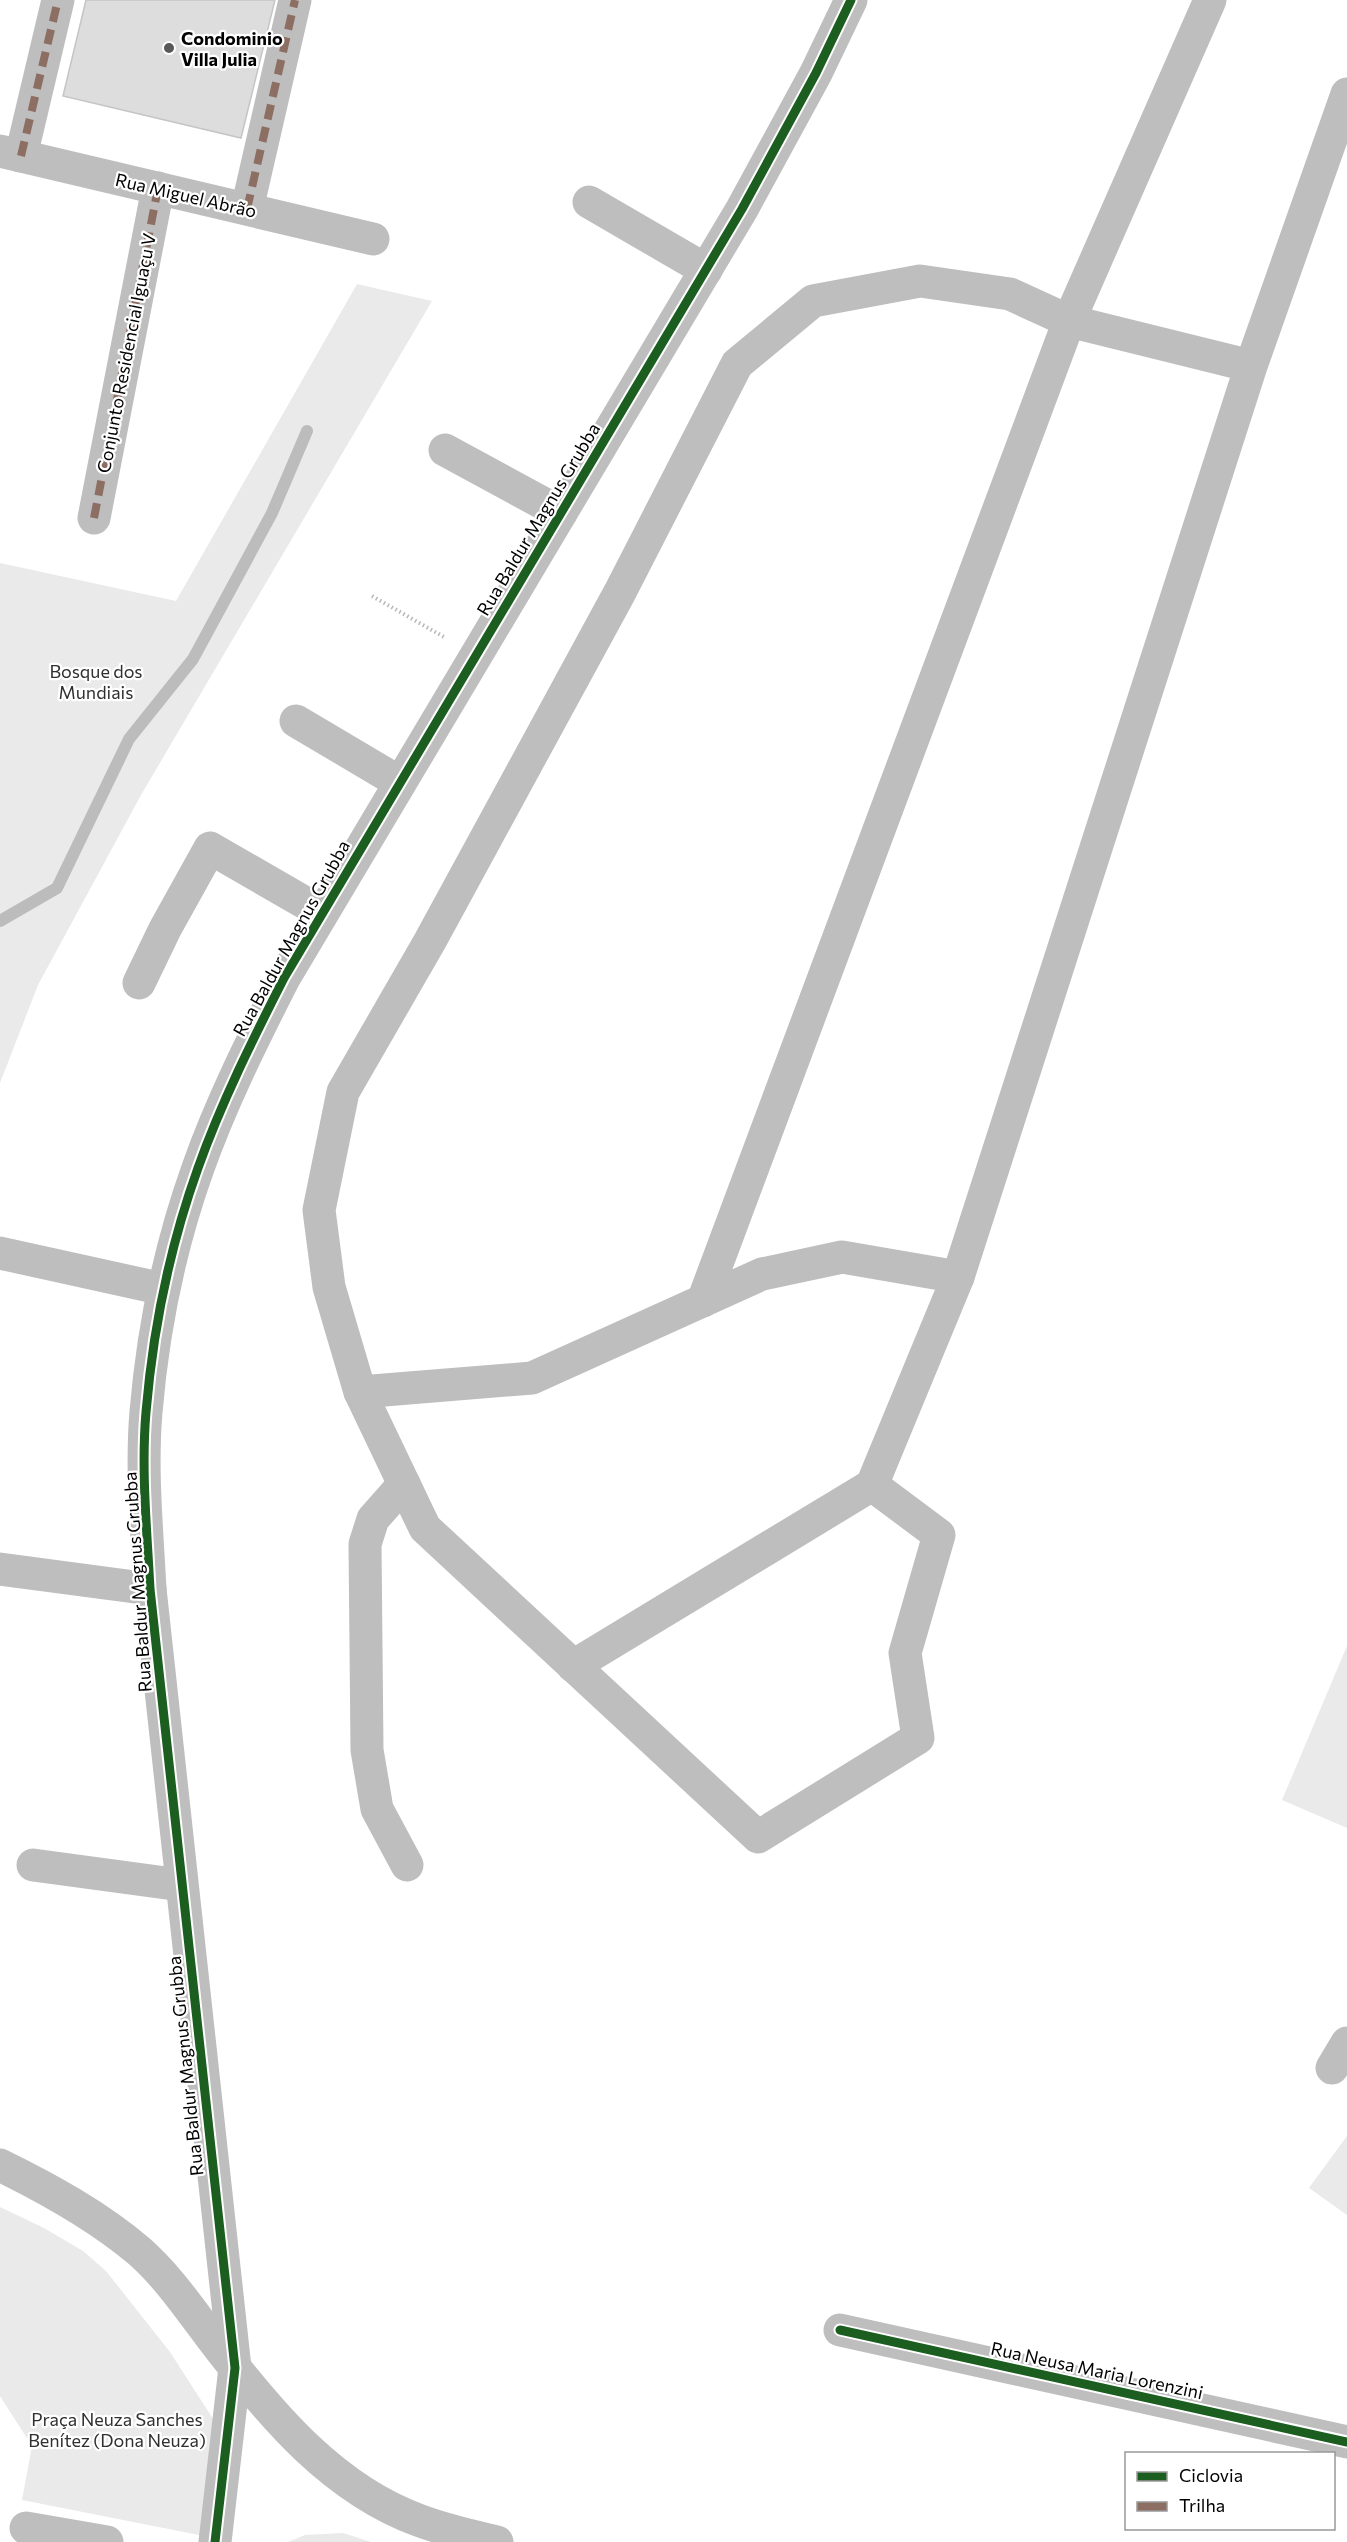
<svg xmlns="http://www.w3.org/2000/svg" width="1347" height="2542" viewBox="0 0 1347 2542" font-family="Commissioner,sans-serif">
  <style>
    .green { fill: #eaeaea }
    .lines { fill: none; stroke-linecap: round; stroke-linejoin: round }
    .stream { stroke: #bcbcbc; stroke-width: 12 }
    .building { fill: #ddd; stroke: #c5c5c5; stroke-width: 1.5 }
    .path { stroke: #b8b8b8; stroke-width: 4; stroke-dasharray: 1.5 3; stroke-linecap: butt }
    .minor { stroke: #bebebe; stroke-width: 33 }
    .quiet { stroke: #8d6e63; stroke-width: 8; stroke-dasharray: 15 8; stroke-linecap: butt }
    .cycleway-casing { stroke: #fff; stroke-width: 13 }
    .cycleway { stroke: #1b5e20; stroke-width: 9 }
    .poi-dot { fill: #595959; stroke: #fff; stroke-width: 2 }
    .labels { text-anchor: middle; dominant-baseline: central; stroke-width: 4.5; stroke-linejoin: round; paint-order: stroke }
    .poi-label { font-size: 18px; font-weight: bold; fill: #000; stroke: #fff; text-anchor: start }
    .street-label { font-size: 18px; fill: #000; stroke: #fff }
    .park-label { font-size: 18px; fill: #303030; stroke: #fff }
  </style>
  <rect width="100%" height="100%" fill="#fff"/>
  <g class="green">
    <polygon points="357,284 432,301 141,795 38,985 0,1083 0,563 176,601"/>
    <polygon points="1347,1646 1347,1828 1282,1800"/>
    <polygon points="1347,2136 1347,2215 1309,2188"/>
    <polygon points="0,2207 44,2228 83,2251 106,2271 170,2352 217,2425 204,2536 22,2500 32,2446 0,2396"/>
    <polygon points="343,2533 371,2542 288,2542 305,2535"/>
  </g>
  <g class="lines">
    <polyline class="stream" points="0,921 57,888 129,739 193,659 272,513 307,431"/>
  </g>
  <polygon class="building" points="86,0 275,0 241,138 63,96"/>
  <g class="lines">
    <polyline class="path" points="372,596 444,637"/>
    <g class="minor">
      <polyline points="0,151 373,239"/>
      <polyline points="21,156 58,0"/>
      <polyline points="589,202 706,270"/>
      <polyline points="247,209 295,0"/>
      <polyline points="1251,366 1069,321 1010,294 920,281 813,301 737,364 620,592 430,941 343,1092 319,1210 329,1287 360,1392 425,1528 758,1837 918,1738 905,1653 939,1535 872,1485 958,1277 1251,366 1347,94"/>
      <polyline points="445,450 561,513"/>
      <polyline points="94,518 158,188"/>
      <polyline points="296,721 399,782"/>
      <polyline points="139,983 165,929 210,848 321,912"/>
      <polyline points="0,1253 163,1289"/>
      <polyline points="703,1301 1069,321 1210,0"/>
      <polyline points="360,1392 532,1378 762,1274 842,1257 958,1277"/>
      <polyline points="404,1484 373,1519 365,1544 367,1750 377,1809 407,1865"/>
      <polyline points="0,1569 150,1589"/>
      <polyline points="573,1666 872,1485"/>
      <polyline points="33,1865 181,1885"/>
      <polyline points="1332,2068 1347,2043"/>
      <path d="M0,2165c49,24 98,51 139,86 32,28 56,66 82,99 53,68 113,139 197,170 26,10 53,16 79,22"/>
      <polyline points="840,2330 1347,2442"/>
      <polyline points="26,2528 107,2542"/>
      <path d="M215,2542l20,-174 -85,-779c-3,-59 -9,-119 -4,-177 7,-83 24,-166 52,-244 23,-65 55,-129 86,-190l458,-769 74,-136 35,-73"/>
    </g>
    <g class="quiet">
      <polyline points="21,156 58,0"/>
      <polyline points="247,209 295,0"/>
      <polyline points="94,518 158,188"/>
    </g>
    <g class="cycleway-casing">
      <g id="cycleway">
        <polyline points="840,2330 1347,2442"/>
        <path d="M215,2542l20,-174 -85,-779c-3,-59 -9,-119 -4,-177 7,-83 24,-166 52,-244 23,-65 55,-129 86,-190l458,-769 74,-136 35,-73"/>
      </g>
    </g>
    <use href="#cycleway" class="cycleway"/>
  </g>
  <circle class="poi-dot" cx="169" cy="48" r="6"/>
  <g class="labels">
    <g class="poi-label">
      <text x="181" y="38">Condominio<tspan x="181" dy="21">Villa Julia</tspan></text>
    </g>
    <g class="street-label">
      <text transform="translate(186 195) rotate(13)">Rua Miguel Abrão</text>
      <text transform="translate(126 353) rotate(-79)">Conjunto Residencial Iguaçu V</text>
      <text transform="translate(538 519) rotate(-59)">Rua Baldur Magnus Grubba</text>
      <text transform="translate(291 938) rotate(-61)">Rua Baldur Magnus Grubba</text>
      <text transform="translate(137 1582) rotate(-94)">Rua Baldur Magnus Grubba</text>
      <text transform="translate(185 2066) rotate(-96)">Rua Baldur Magnus Grubba</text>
      <text transform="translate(1097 2370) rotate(12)">Rua Neusa Maria Lorenzini</text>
    </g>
    <g class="park-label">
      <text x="96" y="671">Bosque dos<tspan x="96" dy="21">Mundiais</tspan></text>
      <text x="117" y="2419">Praça Neuza Sanches<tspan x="117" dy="21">Benítez (Dona Neuza)</tspan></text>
    </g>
  </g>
  <rect x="1125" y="2452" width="210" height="78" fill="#ffffff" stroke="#999999" stroke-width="1.5"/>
  <rect x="1137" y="2472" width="30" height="9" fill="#1b5e20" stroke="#999999" stroke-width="1.5"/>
  <text x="1179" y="2482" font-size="18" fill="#000000">Ciclovia</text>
  <rect x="1137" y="2502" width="30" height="9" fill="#8d6e63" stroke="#999999" stroke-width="1.5"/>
  <text x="1179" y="2512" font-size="18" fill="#000000">Trilha</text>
</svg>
